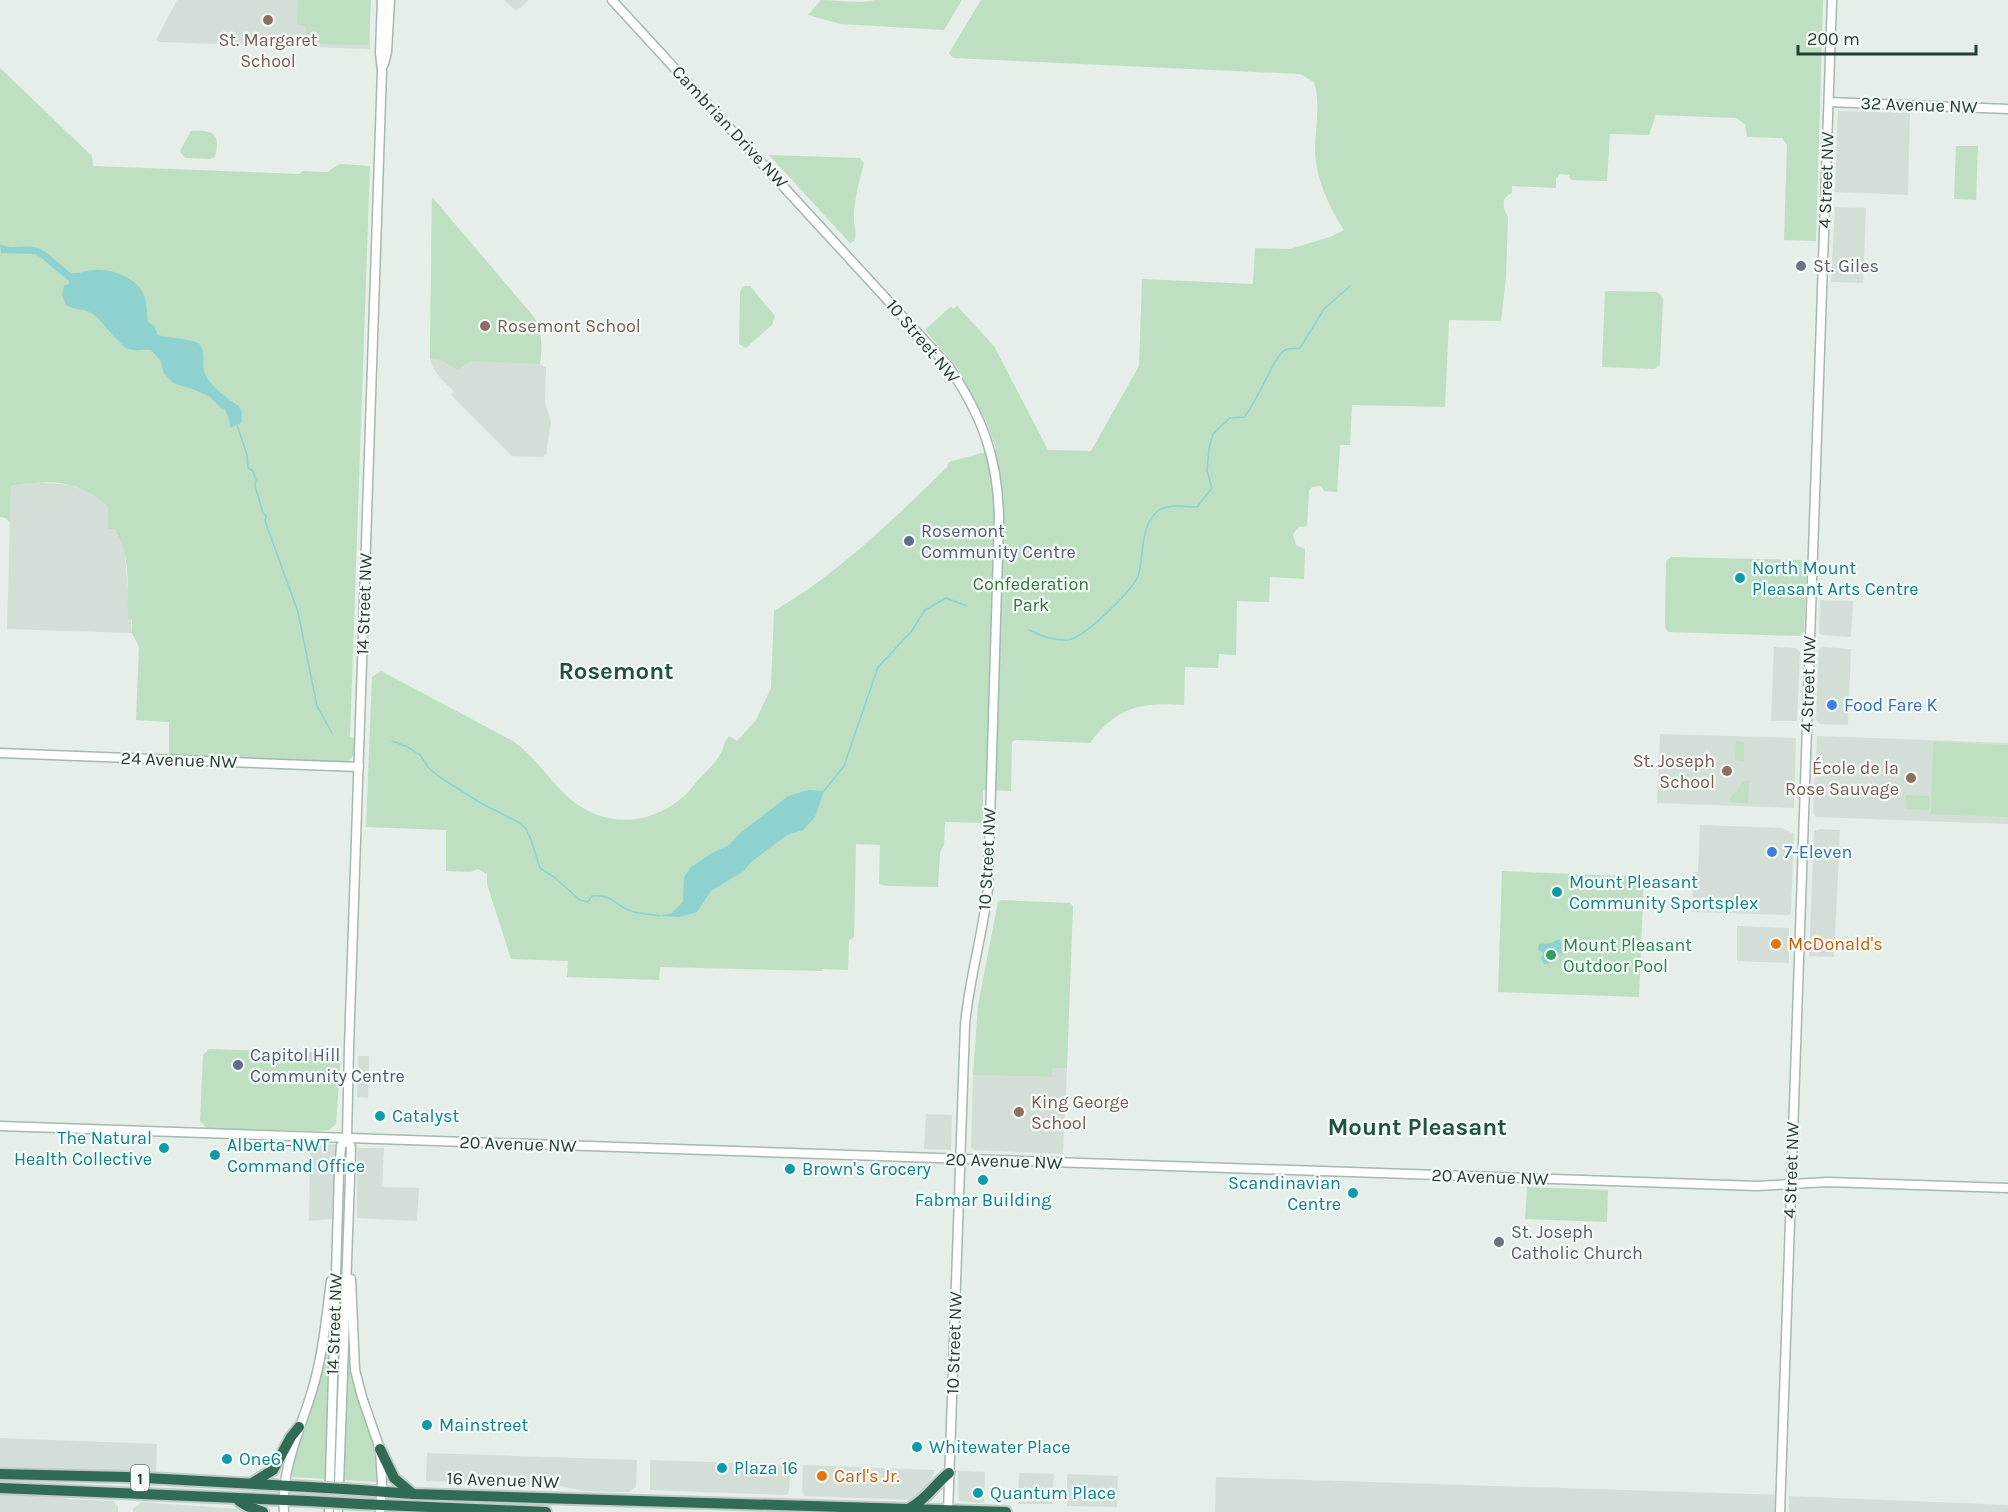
<svg xmlns="http://www.w3.org/2000/svg" width="2008" height="1512" viewBox="0 0 2008 1512" font-family="Karla,sans-serif">
  <style>
    .built { fill: #d3ded7 }
    .green { fill: #bedfc1 }
    .water { fill: #8ed2cf }
    .lines { fill: none; stroke-linecap: round; stroke-linejoin: round }
    .stream { stroke: #8ed2cf; stroke-width: 1.5 }
    .secondary-casing { stroke: #a3baae; stroke-width: 11 }
    .highway-casing { stroke: #c2cac6; stroke-width: 14 }
    .secondary { stroke: #fff; stroke-width: 8 }
    .highway { stroke: #306c54; stroke-width: 10 }
    .highway-bridge-casing { stroke: #c2cac6; stroke-width: 14; stroke-linecap: butt }
    .highway-bridge { stroke: #306c54; stroke-width: 10 }
    .education-dot { fill: #8d6e63; stroke: #f6faf7; stroke-width: 2 }
    .worship-dot { fill: #6b7280; stroke: #f6faf7; stroke-width: 2 }
    .service-dot { fill: #5c6f8a; stroke: #f6faf7; stroke-width: 2 }
    .culture-dot { fill: #0f9aa8; stroke: #f6faf7; stroke-width: 2 }
    .shop-dot { fill: #3f7fe0; stroke: #f6faf7; stroke-width: 2 }
    .food-dot { fill: #e8710a; stroke: #f6faf7; stroke-width: 2 }
    .leisure-dot { fill: #2e9e5b; stroke: #f6faf7; stroke-width: 2 }
    .labels { text-anchor: middle; dominant-baseline: central; stroke-width: 4.5; stroke-linejoin: round; paint-order: stroke }
    .shield { fill: #f6faf7; stroke: #63786e; stroke-width: 1.5 }
    .shield-label { font-size: 16px; font-weight: bold; fill: #244033 }
    .education-label { font-size: 18px; fill: #785e54; stroke: #f6faf7; text-anchor: start }
    .street-label { font-size: 18px; fill: #244033; stroke: #f6faf7 }
    .worship-label { font-size: 18px; fill: #5b616d; stroke: #f6faf7; text-anchor: start }
    .service-label { font-size: 18px; fill: #4e5e75; stroke: #f6faf7; text-anchor: start }
    .culture-label { font-size: 18px; fill: #0d838f; stroke: #f6faf7; text-anchor: start }
    .park-label { font-size: 18px; fill: #2e773c; stroke: #f6faf7 }
    .shop-label { font-size: 18px; fill: #366cbe; stroke: #f6faf7; text-anchor: start }
    .food-label { font-size: 18px; fill: #c56008; stroke: #f6faf7; text-anchor: start }
    .leisure-label { font-size: 18px; fill: #27864d; stroke: #f6faf7; text-anchor: start }
    .district-label { font-size: 24px; font-weight: bold; fill: #1f533c; stroke: #f6faf7 }
  </style>
  <rect width="100%" height="100%" fill="#e5eee8"/>
  <g class="built">
    <polygon points="177,0 370,0 370,49 159,42 156,40"/>
    <polygon points="504,0 529,0 516,11"/>
    <polygon points="1838,111 1910,113 1908,195 1835,192"/>
    <polygon points="432,197 537,322 541,339 540,364 546,368 545,402 551,422 546,454 543,457 512,456 451,395 454,391 442,380 433,368 430,359"/>
    <polygon points="1835,207 1866,208 1863,283 1831,282"/>
    <polygon points="34,482 70,485 83,490 108,506 108,528 114,529 124,548 132,633 7,629 11,486"/>
    <polygon points="1820,600 1853,601 1851,637 1822,635 1819,633"/>
    <polygon points="1774,647 1796,648 1800,652 1797,721 1771,721"/>
    <polygon points="1823,647 1851,649 1848,725 1820,724 1816,720 1819,649"/>
    <polygon points="1660,734 1796,738 1794,808 1657,803"/>
    <polygon points="1817,736 2008,743 2008,824 1816,817 1813,813"/>
    <polygon points="1700,825 1782,828 1794,834 1791,912 1789,915 1692,912 1693,872 1698,872"/>
    <polygon points="1820,829 1840,830 1834,957 1809,956 1814,831"/>
    <polygon points="1737,926 1789,928 1789,963 1737,961"/>
    <polygon points="358,1056 369,1056 368,1098 357,1097"/>
    <polygon points="1052,1068 1067,1068 1063,1154 974,1150 971,1147 973,1075 1052,1077"/>
    <polygon points="926,1114 952,1115 951,1150 924,1149"/>
    <polygon points="336,1144 332,1219 309,1221 310,1146"/>
    <polygon points="357,1148 384,1148 382,1187 419,1188 417,1221 357,1218"/>
    <polygon points="0,1438 157,1444 156,1474 0,1467"/>
    <polygon points="427,1453 637,1460 636,1487 629,1492 616,1492 583,1491 561,1486 426,1481"/>
    <polygon points="650,1460 790,1465 789,1491 786,1495 650,1490"/>
    <polygon points="803,1465 935,1470 927,1489 915,1500 805,1496 802,1491"/>
    <polygon points="958,1471 985,1472 984,1503 959,1501"/>
    <polygon points="1019,1473 1054,1474 1052,1504 1018,1504"/>
    <polygon points="1067,1474 1118,1476 1117,1507 1067,1506"/>
    <polygon points="1216,1477 1781,1495 1780,1512 1215,1512"/>
    <polygon points="0,1493 50,1495 68,1499 113,1501 118,1506 118,1512 0,1512"/>
    <polygon points="1789,1496 2008,1505 2008,1512 1789,1512"/>
    <polygon points="141,1502 239,1509 251,1512 133,1512 133,1509"/>
  </g>
  <g class="green">
    <polygon points="298,0 371,0 369,45 306,44 306,26 297,25"/>
    <path d="M821,0c18,0 37,4 54,0h87l-18,30 -103,-6 -33,-9z"/>
    <path d="M981,0h842l-7,241 -32,-1 3,-95 -5,-7 -35,-1 -2,-13 -9,-6 -81,-3 -1,6 -5,14 -39,-1 -3,47 -36,-1 -2,-5 -9,-1 -4,5v9l-44,-2v7c-12,5 -9,15 -4,24l-2,60 -5,44 -52,-1 -4,87 -93,-2 -2,40h-10l-3,47 -13,-1 -3,-5 -9,1 -3,4 -2,35 -8,1 -6,7 3,11 9,4 -1,30 -34,-2 -1,25 -32,-1 -1,54 -17,-1 -1,14 -33,-1 -1,38c-44,-3 -67,2 -94,38l-75,-3 -3,2 -1,49 -28,-1v33l-38,-1 -1,23 -4,7 -2,35 -51,-1 -8,-2 1,-39 -24,-1 -2,93 -5,3 -1,30 -26,-1v2l-162,-4 -1,13 -92,-3 1,-16 -57,-2 -24,-75v-10l-9,-5 -8,3 -24,-1v-41l-80,-3 6,-150 9,-6 132,70c24,17 39,44 61,61 34,26 77,23 109,-5 7,-6 12,-14 18,-20 6,-7 14,-13 18,-21 5,-7 4,-13 10,-20l8,5 19,-21 15,-32 3,-77c65,-38 120,-92 173,-144l2,-5 47,-13 -9,-26 -29,-54 -33,-39 26,-24 2,3 4,-3 37,40 54,104 43,1 48,-85 3,-87 111,5 2,-36 35,1 40,-12 14,-7c-15,-23 -28,-51 -29,-79 0,-23 6,-47 -1,-69l-14,-8 -347,-16 -4,-5z"/>
    <path d="M0,68l92,88 1,10 206,8 4,-3 24,1 13,-8 30,2 -20,571 4,1v16l-7,9 -178,-7v-34l-33,-2 3,-73 -7,-14v-13l-4,-1c-1,-31 4,-63 -14,-90h-6v-23c-8,-5 -16,-12 -25,-16 -21,-11 -49,-8 -72,-4l-1,37 -4,-5 -6,-1z"/>
    <path d="M191,131c22,-1 30,2 24,26l-6,2 -24,-1 -5,-7z"/>
    <polygon points="1956,146 1978,146 1976,200 1954,199"/>
    <path d="M769,155l91,3 4,5c-5,20 -11,39 -10,59 1,8 3,13 0,19l-4,2z"/>
    <path d="M432,197l102,120c9,15 8,31 6,47l-69,-3 -13,9 -17,-10 -11,-1z"/>
    <polygon points="745,286 750,286 775,316 772,325 746,348 739,344 740,293 741,289"/>
    <polygon points="1605,291 1657,292 1661,295 1663,299 1660,364 1655,369 1602,367"/>
    <polygon points="1671,557 1801,560 1807,566 1804,632 1800,636 1668,632 1665,627 1666,561"/>
    <polygon points="1736,741 1744,742 1744,761 1735,760"/>
    <polygon points="1933,742 2008,745 2008,817 1931,814"/>
    <polygon points="1744,781 1749,781 1748,803 1729,802 1730,798"/>
    <polygon points="1906,795 1929,796 1929,810 1906,809"/>
    <polygon points="1502,871 1644,877 1639,997 1498,992"/>
    <polygon points="1001,900 1070,903 1073,906 1067,1068 1052,1068 1052,1077 973,1075 978,1005 998,902"/>
    <polygon points="209,1049 337,1053 341,1056 336,1124 329,1130 310,1131 207,1128 200,1121 203,1055"/>
    <polygon points="1527,1187 1608,1190 1607,1222 1525,1219"/>
    <polygon points="326,1334 329,1335 326,1479 292,1477 294,1461 304,1430"/>
    <polygon points="348,1358 351,1358 374,1447 377,1482 344,1480"/>
  </g>
  <g class="water">
    <path d="M0,244c12,6 22,1 34,3 14,3 26,19 37,26 9,1 15,-3 24,-3 17,-2 46,10 50,28 2,8 2,16 3,24l6,4 4,9c9,3 36,4 41,9 7,7 3,18 5,27 3,13 24,28 35,35l3,7 -1,10 -11,5v-6l-5,-13 -4,-1 -11,-11 -15,-7 -22,-7 -9,-10 -4,-13 -9,-10c-7,-1 -13,1 -19,0 -11,-1 -28,-28 -39,-36 -9,-6 -19,-4 -27,-9l-4,-10 2,-9 5,-2v-3l-29,-24 -5,-3 -34,-1z"/>
    <polygon points="808,790 824,791 815,817 803,830 787,835 751,862 744,871 711,891 697,912 680,917 659,916 672,913 683,902 684,878 690,868 712,853 729,845 739,834 788,796"/>
    <polygon points="1559,939 1561,942 1562,954 1551,953 1551,961 1548,964 1544,964 1541,959 1543,953 1538,950 1539,944 1551,943"/>
  </g>
  <g class="lines">
    <g class="stream">
      <polyline points="237,425 247,455 248,468 253,471 256,480 255,486 263,513 266,516 265,521 298,612 317,706 332,733"/>
      <path d="M1029,630c12,6 25,11 39,10 16,-2 64,-49 70,-64 7,-21 1,-50 20,-65 11,-8 26,-4 39,-4l15,-19 -5,-17 2,-23 4,-14 17,-16 14,-1c13,-14 31,-63 41,-67 4,-2 11,-1 15,-2l24,-39 26,-23"/>
      <path d="M392,741l16,6 12,8 9,13 9,8 41,26 39,20 8,7 5,11 9,28 14,9 26,23 8,2 4,-6c22,-2 23,10 39,15 8,3 19,3 28,5"/>
      <polyline points="824,791 844,766 878,667 911,632 925,610 946,598 967,606"/>
    </g>
    <g class="secondary-casing">
      <g id="secondary">
        <path d="M612,0l337,367c33,49 49,91 50,151l-11,370c-5,46 -19,91 -23,137l-17,487"/>
        <polyline points="384,64 387,52 390,0"/>
        <polyline points="1829,102 2008,109"/>
        <polyline points="0,753 359,767"/>
        <polyline points="0,1126 1757,1186 1828,1182 2008,1188"/>
        <polyline points="351,1279 355,1370 362,1397 380,1449 382,1483 380,1512"/>
        <path d="M284,1512c-3,-44 16,-81 28,-121 11,-36 14,-73 19,-110"/>
        <polyline points="329,1512 339,1173 341,1146 347,1138"/>
        <polyline points="338,1512 350,1178 351,1147 347,1138 349,1047 382,70 380,53 382,0"/>
        <polyline points="1780,1512 1832,0"/>
      </g>
    </g>
    <g class="highway-casing">
      <g id="highway">
        <polyline points="380,1449 394,1478 413,1494"/>
        <polyline points="0,1474 127,1477 309,1487"/>
        <polyline points="252,1483 273,1470 291,1437 299,1427"/>
        <polyline points="0,1488 308,1501"/>
        <polyline points="360,1490 413,1494 1006,1512"/>
        <polyline points="239,1501 247,1506 263,1512"/>
        <polyline points="359,1504 546,1512"/>
        <path d="M910,1508c17,-9 25,-24 39,-35"/>
      </g>
    </g>
    <use href="#secondary" class="secondary"/>
    <use href="#highway" class="highway"/>
    <g class="highway-bridge-casing">
      <g id="highway-bridge">
        <polyline points="309,1487 360,1490"/>
        <polyline points="308,1501 359,1504"/>
      </g>
    </g>
    <use href="#highway-bridge" class="highway-bridge"/>
  </g>
  <g class="education-dot">
    <circle cx="268" cy="20" r="6"/>
    <circle cx="485" cy="326" r="6"/>
    <circle cx="1727" cy="771" r="6"/>
    <circle cx="1911" cy="778" r="6"/>
    <circle cx="1019" cy="1112" r="6"/>
  </g>
  <g class="worship-dot">
    <circle cx="1801" cy="266" r="6"/>
    <circle cx="1499" cy="1242" r="6"/>
  </g>
  <g class="service-dot">
    <circle cx="909" cy="541" r="6"/>
    <circle cx="238" cy="1065" r="6"/>
  </g>
  <g class="culture-dot">
    <circle cx="1740" cy="578" r="6"/>
    <circle cx="1557" cy="892" r="6"/>
    <circle cx="380" cy="1116" r="6"/>
    <circle cx="164" cy="1148" r="6"/>
    <circle cx="215" cy="1155" r="6"/>
    <circle cx="790" cy="1169" r="6"/>
    <circle cx="983" cy="1180" r="6"/>
    <circle cx="1353" cy="1193" r="6"/>
    <circle cx="427" cy="1425" r="6"/>
    <circle cx="917" cy="1447" r="6"/>
    <circle cx="227" cy="1459" r="6"/>
    <circle cx="722" cy="1468" r="6"/>
    <circle cx="978" cy="1493" r="6"/>
  </g>
  <g class="shop-dot">
    <circle cx="1832" cy="705" r="6"/>
    <circle cx="1772" cy="852" r="6"/>
  </g>
  <g class="food-dot">
    <circle cx="1776" cy="944" r="6"/>
    <circle cx="822" cy="1476" r="6"/>
  </g>
  <circle class="leisure-dot" cx="1551" cy="955" r="6"/>
  <g class="labels">
    <rect class="shield" x="131" y="1465" width="18" height="26" rx="4.5"/>
    <g class="shield-label">
      <text x="140" y="1478">1</text>
    </g>
    <g class="education-label">
      <text x="268" y="40" text-anchor="middle">St. Margaret<tspan x="268" dy="21">School</tspan></text>
      <text x="497" y="326">Rosemont School</text>
      <text x="1715" y="761" text-anchor="end">St. Joseph<tspan x="1715" dy="21">School</tspan></text>
      <text x="1899" y="768" text-anchor="end">École de la<tspan x="1899" dy="21">Rose Sauvage</tspan></text>
      <text x="1031" y="1102">King George<tspan x="1031" dy="21">School</tspan></text>
    </g>
    <g class="street-label">
      <text transform="translate(1919 105) rotate(2)">32 Avenue NW</text>
      <text transform="translate(730 127) rotate(47)">Cambrian Drive NW</text>
      <text transform="translate(1826 180) rotate(-88)">4 Street NW</text>
      <text transform="translate(923 341) rotate(50)">10 Street NW</text>
      <text transform="translate(364 604) rotate(-88)">14 Street NW</text>
      <text transform="translate(1808 684) rotate(-88)">4 Street NW</text>
      <text transform="translate(179 760) rotate(2)">24 Avenue NW</text>
      <text transform="translate(987 859) rotate(-87)">10 Street NW</text>
      <text transform="translate(518 1144) rotate(2)">20 Avenue NW</text>
      <text transform="translate(1004 1161) rotate(2)">20 Avenue NW</text>
      <text transform="translate(1791 1170) rotate(-88)">4 Street NW</text>
      <text transform="translate(1490 1177) rotate(2)">20 Avenue NW</text>
      <text transform="translate(334 1324) rotate(-88)">14 Street NW</text>
      <text transform="translate(954 1343) rotate(-88)">10 Street NW</text>
      <text transform="translate(503 1480) rotate(2)">16 Avenue NW</text>
    </g>
    <g class="worship-label">
      <text x="1813" y="266">St. Giles</text>
      <text x="1511" y="1232">St. Joseph<tspan x="1511" dy="21">Catholic Church</tspan></text>
    </g>
    <g class="service-label">
      <text x="921" y="531">Rosemont<tspan x="921" dy="21">Community Centre</tspan></text>
      <text x="250" y="1055">Capitol Hill<tspan x="250" dy="21">Community Centre</tspan></text>
    </g>
    <g class="culture-label">
      <text x="1752" y="568">North Mount<tspan x="1752" dy="21">Pleasant Arts Centre</tspan></text>
      <text x="1569" y="882">Mount Pleasant<tspan x="1569" dy="21">Community Sportsplex</tspan></text>
      <text x="392" y="1116">Catalyst</text>
      <text x="152" y="1138" text-anchor="end">The Natural<tspan x="152" dy="21">Health Collective</tspan></text>
      <text x="227" y="1145">Alberta-NWT<tspan x="227" dy="21">Command Office</tspan></text>
      <text x="802" y="1169">Brown's Grocery</text>
      <text x="1341" y="1183" text-anchor="end">Scandinavian<tspan x="1341" dy="21">Centre</tspan></text>
      <text x="983" y="1200" text-anchor="middle">Fabmar Building</text>
      <text x="439" y="1425">Mainstreet</text>
      <text x="929" y="1447">Whitewater Place</text>
      <text x="239" y="1459">One6</text>
      <text x="734" y="1468">Plaza 16</text>
      <text x="990" y="1493">Quantum Place</text>
    </g>
    <g class="park-label">
      <text x="1031" y="584">Confederation<tspan x="1031" dy="21">Park</tspan></text>
    </g>
    <g class="shop-label">
      <text x="1844" y="705">Food Fare K</text>
      <text x="1784" y="852">7-Eleven</text>
    </g>
    <g class="food-label">
      <text x="1788" y="944">McDonald's</text>
      <text x="834" y="1476">Carl's Jr.</text>
    </g>
    <g class="leisure-label">
      <text x="1563" y="945">Mount Pleasant<tspan x="1563" dy="21">Outdoor Pool</tspan></text>
    </g>
    <g class="district-label">
      <text x="616" y="671">Rosemont</text>
      <text x="1417" y="1127">Mount Pleasant</text>
    </g>
  </g>
  <path d="M1798 45v9h178v-9" fill="none" stroke="#244033" stroke-width="3"/>
  <text x="1807" y="45" font-size="18" fill="#244033" stroke="#f6faf7" stroke-width="4.5" paint-order="stroke">200 m</text>
</svg>
